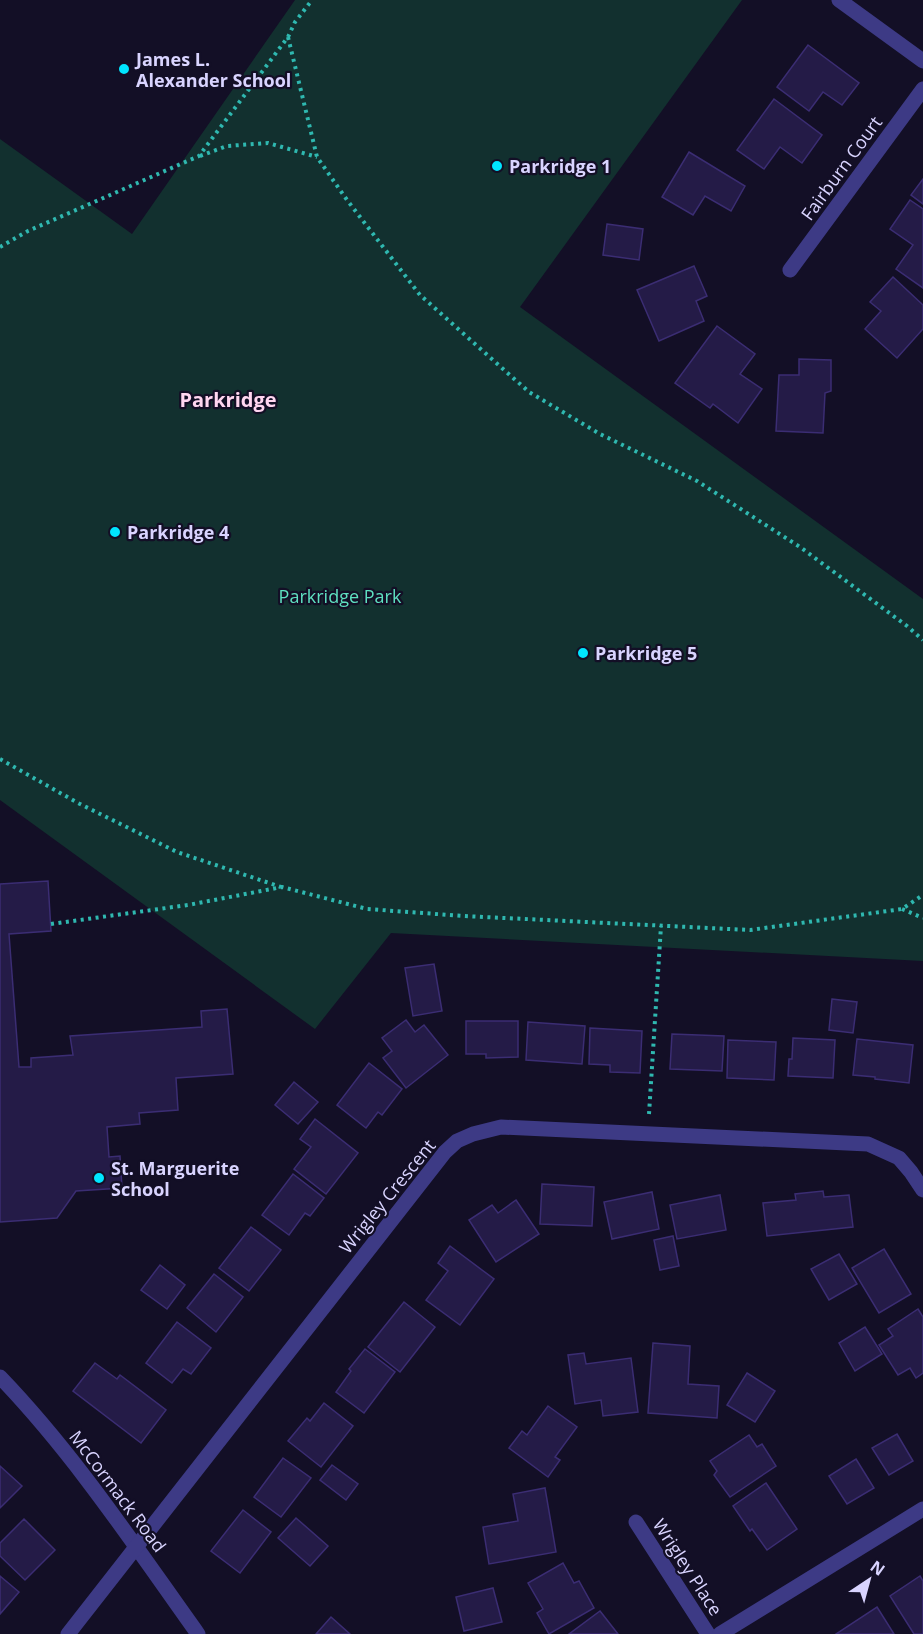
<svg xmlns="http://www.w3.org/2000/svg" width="923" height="1634" viewBox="0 0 923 1634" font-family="'Open Sans',sans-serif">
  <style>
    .green { fill: #12302f }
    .building { fill: #241b47; stroke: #3b2d73; stroke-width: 1.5 }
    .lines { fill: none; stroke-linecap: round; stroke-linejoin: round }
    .path { stroke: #2fb8b0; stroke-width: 4; stroke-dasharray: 3 4.5; stroke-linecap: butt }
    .minor { stroke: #3d3a85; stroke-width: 15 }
    .poi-dot { fill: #00e5ff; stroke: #130f26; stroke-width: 2 }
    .labels { text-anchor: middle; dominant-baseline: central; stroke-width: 4.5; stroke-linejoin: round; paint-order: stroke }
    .poi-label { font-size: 18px; font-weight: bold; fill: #d9d4ff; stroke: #130f26; text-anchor: start }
    .street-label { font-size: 18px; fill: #d9d4ff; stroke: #130f26 }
    .park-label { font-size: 18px; fill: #5fe0c0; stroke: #130f26 }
    .neighbourhood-label { font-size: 20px; font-weight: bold; fill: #ffd6f0; stroke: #130f26 }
  </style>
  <rect width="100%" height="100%" fill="#130f26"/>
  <polygon class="green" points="295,0 742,0 520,307 923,599 923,961 391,933 315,1029 0,800 0,139 132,234"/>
  <g class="building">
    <polygon points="808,45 859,83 842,105 823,92 809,111 777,87"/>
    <polygon points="774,99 822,135 802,163 780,147 764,169 737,150"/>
    <polygon points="689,152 745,186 731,211 705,196 693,215 662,197"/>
    <polygon points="923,179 923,204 911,195"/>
    <polygon points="910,200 923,209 923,288 896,269 913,245 890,229"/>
    <polygon points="607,224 643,229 639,260 603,255"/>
    <polygon points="694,266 707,296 696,301 704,321 659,341 637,290"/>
    <polygon points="893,277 923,305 923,329 897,358 865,329 881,311 870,302"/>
    <polygon points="717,326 755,354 740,374 762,389 738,423 713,404 710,408 675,383"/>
    <polygon points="799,359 831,360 831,391 825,393 823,433 776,431 779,375 799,375"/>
    <polygon points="48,881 51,931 9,934 19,1067 31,1067 31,1058 73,1055 70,1036 202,1027 201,1011 227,1009 233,1074 176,1078 178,1110 139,1113 140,1124 107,1127 109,1157 120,1156 122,1188 76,1191 57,1218 0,1222 0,884"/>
    <polygon points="434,964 442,1011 413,1016 405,968"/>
    <polygon points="832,999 857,1002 853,1033 829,1030"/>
    <polygon points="406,1020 415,1032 424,1025 448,1055 406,1088 383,1058 392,1051 382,1038"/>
    <polygon points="466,1021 518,1021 518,1057 486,1058 486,1054 466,1054"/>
    <polygon points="528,1022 585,1026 582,1064 526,1060"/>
    <polygon points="590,1028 642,1031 640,1073 610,1072 610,1065 589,1064"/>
    <polygon points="672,1034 724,1036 722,1071 670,1069"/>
    <polygon points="793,1038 835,1040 833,1078 788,1076 789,1059 792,1059"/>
    <polygon points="857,1039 913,1045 909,1083 875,1079 875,1077 853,1075"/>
    <polygon points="728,1040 776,1042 774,1080 727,1078"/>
    <polygon points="369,1063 402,1089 382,1115 378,1112 366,1128 337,1105"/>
    <polygon points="294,1082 318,1102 298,1124 275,1105"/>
    <polygon points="315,1119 358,1153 326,1194 294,1169 311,1147 300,1139"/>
    <polygon points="293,1174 324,1198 310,1216 305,1213 289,1235 262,1215"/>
    <polygon points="542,1184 594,1187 592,1226 540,1224"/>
    <polygon points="823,1191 824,1197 849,1195 853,1227 767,1236 763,1203 796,1200 795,1194"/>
    <polygon points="652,1192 659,1229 612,1239 604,1202"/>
    <polygon points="720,1195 726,1230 677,1239 670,1205"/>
    <polygon points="516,1200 539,1234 496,1262 469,1220 492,1205 498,1213"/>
    <polygon points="251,1227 281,1250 249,1291 219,1268"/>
    <polygon points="673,1236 679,1266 660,1270 654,1240"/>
    <polygon points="450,1246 494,1279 460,1325 426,1300 448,1271 438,1263"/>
    <polygon points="884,1249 911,1294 879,1313 852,1268"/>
    <polygon points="839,1254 857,1284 829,1300 811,1269"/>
    <polygon points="160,1265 185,1285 167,1309 141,1290"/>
    <polygon points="214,1274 243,1297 216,1332 187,1308"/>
    <polygon points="404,1302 435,1327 400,1372 368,1347"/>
    <polygon points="918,1309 923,1317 923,1373 916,1378 910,1368 898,1375 879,1345 893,1336 888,1329"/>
    <polygon points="177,1322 211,1348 191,1374 183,1369 172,1383 146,1363"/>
    <polygon points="865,1327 882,1354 855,1371 839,1343"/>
    <polygon points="653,1343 690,1346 688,1384 719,1386 717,1418 648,1413"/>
    <polygon points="365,1349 395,1372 364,1413 336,1392 351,1371 349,1369"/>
    <polygon points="584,1353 586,1364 631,1358 638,1412 603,1416 601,1400 575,1404 568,1355"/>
    <polygon points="95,1363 117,1379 120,1375 166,1410 141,1443 73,1391"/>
    <polygon points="747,1373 775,1391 755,1422 727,1405"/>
    <polygon points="324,1403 353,1426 321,1467 288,1441 307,1418 310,1421"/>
    <polygon points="548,1406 577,1427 555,1457 560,1460 548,1477 509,1448 522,1431 527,1435"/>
    <polygon points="897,1434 913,1461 889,1475 872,1448"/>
    <polygon points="749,1435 757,1447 762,1444 776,1466 730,1497 714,1475 717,1471 710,1461"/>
    <polygon points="283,1458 311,1478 281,1517 254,1497"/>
    <polygon points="856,1459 874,1488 847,1504 829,1476"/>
    <polygon points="332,1465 358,1484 346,1500 320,1480"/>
    <polygon points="0,1466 22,1486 0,1508"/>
    <polygon points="766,1483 797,1529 767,1550 752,1529 750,1531 733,1506"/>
    <polygon points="545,1488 556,1552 489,1564 483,1527 518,1521 513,1494"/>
    <polygon points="243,1510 271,1532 240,1573 211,1551"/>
    <polygon points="296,1518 328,1546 310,1566 278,1538"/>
    <polygon points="24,1519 55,1550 25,1580 0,1556 0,1543"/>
    <polygon points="563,1563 574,1583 579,1581 594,1608 549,1634 537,1613 543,1609 528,1583"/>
    <polygon points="0,1576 19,1592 0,1614"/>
    <polygon points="920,1576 923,1581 923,1634 914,1634 890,1596"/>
    <polygon points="493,1588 502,1622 464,1631 456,1597"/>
    <polygon points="877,1607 894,1634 836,1634"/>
    <polygon points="600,1611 618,1634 569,1634"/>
    <polygon points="331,1617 350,1634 316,1634"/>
  </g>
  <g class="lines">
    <g class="path">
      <polyline points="288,37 317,157 347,200 420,295 529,392 600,434 697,481 800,547 907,626 923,640"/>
      <polyline points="200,156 227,146 268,143 317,157"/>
      <polyline points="0,247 28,231 199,156 288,37 295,22 312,0"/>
      <polyline points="0,759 78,803 177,852 281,887"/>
      <polyline points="902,909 923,918"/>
      <polyline points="51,924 188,905 282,887 367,909 464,916 750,930 902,909 923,895"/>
      <polyline points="649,1114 661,926"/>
    </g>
    <g class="minor">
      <polyline points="839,0 923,61"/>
      <polyline points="790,270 923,89"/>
      <path d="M0,1377c75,78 135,169 198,257"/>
      <polyline points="636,1522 708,1634"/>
      <polyline points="68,1634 445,1152 457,1141 473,1134 501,1127 868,1144 899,1158 911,1172 923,1190"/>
      <polyline points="720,1634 923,1509"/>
    </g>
  </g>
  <g class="poi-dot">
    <circle cx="124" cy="69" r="6"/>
    <circle cx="497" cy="166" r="6"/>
    <circle cx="115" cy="532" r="6"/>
    <circle cx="583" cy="653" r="6"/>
    <circle cx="99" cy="1178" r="6"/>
  </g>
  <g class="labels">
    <g class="poi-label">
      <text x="136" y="59">James L.<tspan x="136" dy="21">Alexander School</tspan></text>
      <text x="509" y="166">Parkridge 1</text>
      <text x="127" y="532">Parkridge 4</text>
      <text x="595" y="653">Parkridge 5</text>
      <text x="111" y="1168">St. Marguerite<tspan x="111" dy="21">School</tspan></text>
    </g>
    <g class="street-label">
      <text transform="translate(841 168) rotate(-54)">Fairburn Court</text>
      <text transform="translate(387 1196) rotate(-51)">Wrigley Crescent</text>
      <text transform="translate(118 1491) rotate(53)">McCormack Road</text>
      <text transform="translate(688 1567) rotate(57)">Wrigley Place</text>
    </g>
    <g class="park-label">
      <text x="340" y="596">Parkridge Park</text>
    </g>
    <g class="neighbourhood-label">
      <text x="228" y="399">Parkridge</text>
    </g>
  </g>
  <g transform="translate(869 1580) rotate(36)" stroke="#130f26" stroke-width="4.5" paint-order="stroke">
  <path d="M0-4.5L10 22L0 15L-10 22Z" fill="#d9d4ff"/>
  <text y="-9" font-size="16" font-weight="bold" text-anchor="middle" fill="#d9d4ff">N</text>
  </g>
</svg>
